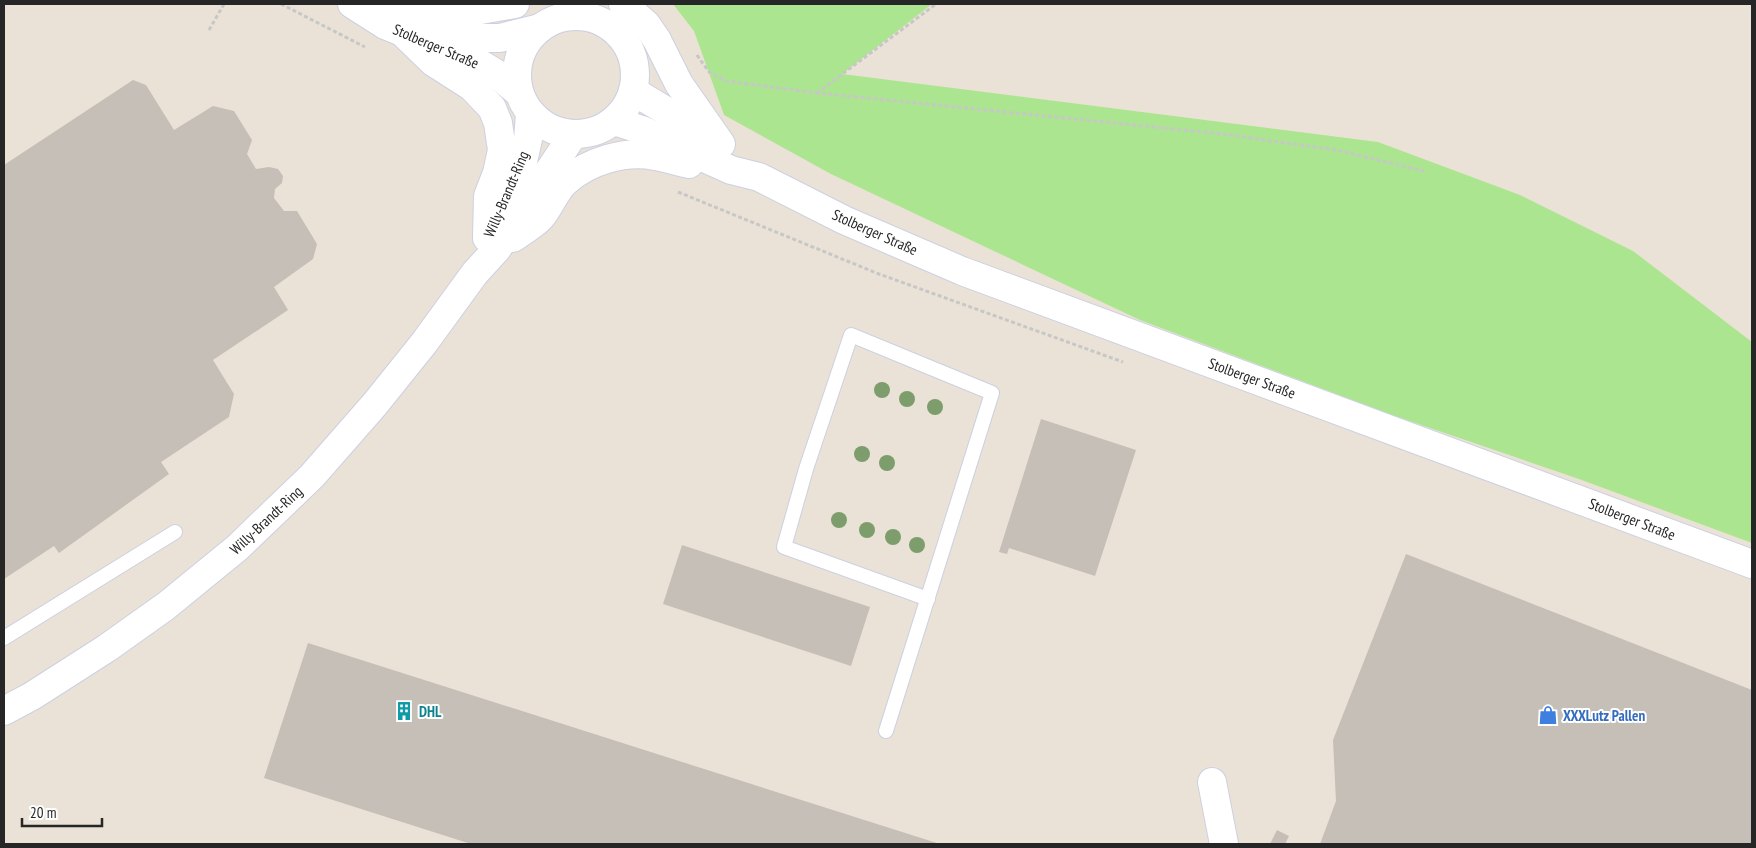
<svg xmlns="http://www.w3.org/2000/svg" width="1756" height="848" viewBox="0 0 1756 848" font-family="'PT Sans Narrow',sans-serif">
  <style>
    .green { fill: #ace58f }
    .building { fill: #c5bfb7 }
    .lines { fill: none; stroke-linecap: round; stroke-linejoin: round }
    .lane-casing { stroke: #ccd0e1; stroke-width: 16 }
    .street-casing { stroke: #ccd0e1; stroke-width: 30 }
    .secondary-casing { stroke: #ccd0e1; stroke-width: 30 }
    .path { stroke: #c7c7c7; stroke-width: 3; stroke-dasharray: 4 2.5; stroke-linecap: butt }
    .lane { stroke: #fff; stroke-width: 14 }
    .street { stroke: #fff; stroke-width: 28 }
    .secondary { stroke: #fff; stroke-width: 28 }
    .tree { fill: #7e9d6c }
    .labels { text-anchor: middle; dominant-baseline: central; stroke-width: 4; stroke-linejoin: round; paint-order: stroke }
    .street-label { font-size: 15px; fill: #262626; stroke: #fff }
    .culture-label { font-size: 15px; font-weight: bold; fill: #0d838f; stroke: #fff; text-anchor: start }
    .shop-label { font-size: 15px; font-weight: bold; fill: #366cbe; stroke: #fff; text-anchor: start }
  </style>
  <rect width="100%" height="100%" fill="#eae2d6"/>
  <polygon class="green" points="673,4 932,4 842,74 1378,142 1520,195 1633,251 1752,342 1752,543 1579,479 1395,416 1140,320 831,174 724,115 694,31"/>
  <g class="building">
    <polygon points="133,80 146,85 174,130 213,106 234,111 252,140 247,154 256,169 269,167 278,169 283,176 282,183 275,189 274,198 284,211 297,211 317,244 313,259 274,287 288,310 213,360 234,394 229,417 161,462 169,474 59,553 54,546 4,579 4,165"/>
    <polygon points="1041,419 1136,450 1095,576 1009,548 1007,554 999,552"/>
    <polygon points="682,545 870,607 851,666 663,604"/>
    <polygon points="1406,554 1752,690 1752,844 1320,844 1336,801 1333,740"/>
    <polygon points="308,643 940,844 471,844 264,778"/>
    <polygon points="1277,830 1289,836 1285,844 1270,844"/>
  </g>
  <g class="lines">
    <g class="lane-casing">
      <g id="lane">
        <polyline points="4,638 175,532"/>
        <polyline points="886,731 992,393 851,335 806,469 784,547 928,599"/>
      </g>
    </g>
    <g class="street-casing">
      <polyline id="street" points="1212,782 1224,844"/>
    </g>
    <g class="secondary-casing">
      <g id="secondary">
        <polyline points="352,4 385,25 479,63 497,74 518,92"/>
        <polyline points="374,4 395,8 464,34 481,38 500,38 540,28"/>
        <polyline points="623,4 646,24 657,40 679,84 721,144"/>
        <polyline points="421,13 475,11 515,4"/>
        <circle cx="576" cy="75" r="59"/>
        <polyline points="402,32 433,62 472,87 492,108 498,123 502,150 497,173 488,196 487,238"/>
        <polyline points="633,91 711,138"/>
        <polyline points="614,121 642,130 731,170 759,177 844,220 962,271 1752,564"/>
        <polyline points="501,209 523,162 528,139 530,114"/>
        <path d="M513,238c9,-7 21,-13 28,-21 9,-10 14,-26 24,-35 23,-21 60,-32 90,-26 12,2 23,6 34,8"/>
        <polyline points="4,711 32,696 107,648 166,606 237,548 312,476 375,404 424,343 475,273 497,249 573,135"/>
      </g>
    </g>
    <g class="path">
      <polyline points="281,4 365,47"/>
      <polyline points="209,30 224,4"/>
      <polyline points="697,55 709,72 726,81 817,93 1223,134 1336,150 1424,171"/>
      <polyline points="817,93 936,4"/>
      <polyline points="678,192 879,274 1123,362"/>
    </g>
    <use href="#lane" class="lane"/>
    <use href="#street" class="street"/>
    <use href="#secondary" class="secondary"/>
  </g>
  <g class="tree">
    <circle cx="882" cy="390" r="8"/>
    <circle cx="907" cy="399" r="8"/>
    <circle cx="935" cy="407" r="8"/>
    <circle cx="862" cy="454" r="8"/>
    <circle cx="887" cy="463" r="8"/>
    <circle cx="839" cy="520" r="8"/>
    <circle cx="867" cy="530" r="8"/>
    <circle cx="893" cy="537" r="8"/>
    <circle cx="917" cy="545" r="8"/>
  </g>
  <defs>
    <g id="building-bare" transform="scale(1.5)"><path d="M-4-6H4V6H1V3H-1V6H-4ZM-2.5-4.3h1.7v1.8h-1.7ZM.8-4.3h1.7v1.8H.8ZM-2.5-1h1.7V.8h-1.7ZM.8-1h1.7V.8H.8Z" fill="#0f9aa8" stroke="#fff" stroke-width="2.5" paint-order="stroke"/></g>
    <g id="shop-bare" transform="scale(1.5)"><path d="M-5-2.5h2.3a2.7 3.5 0 0 1 5.4 0H5L5.5 6h-11ZM-1.5-2.5h3a1.5 2.3 0 0 0-3 0Z" fill="#3f7fe0" stroke="#fff" stroke-width="2.5" paint-order="stroke"/></g>
  </defs>
  <g fill-rule="evenodd">
    <use href="#building-bare" x="404" y="711"/>
    <use href="#shop-bare" x="1548" y="715"/>
  </g>
  <g class="labels">
    <g class="street-label">
      <text transform="translate(436 46) rotate(23)">Stolberger Straße</text>
      <text transform="translate(506 194) rotate(-67)">Willy-Brandt-Ring</text>
      <text transform="translate(875 232) rotate(24)">Stolberger Straße</text>
      <text transform="translate(1252 378) rotate(20)">Stolberger Straße</text>
      <text transform="translate(1632 519) rotate(21)">Stolberger Straße</text>
      <text transform="translate(266 520) rotate(-43)">Willy-Brandt-Ring</text>
    </g>
    <g class="culture-label">
      <text x="419" y="711">DHL</text>
    </g>
    <g class="shop-label">
      <text x="1563" y="715">XXXLutz Pallen</text>
    </g>
  </g>
  <rect width="1756" height="848" fill="none" stroke="#262626" stroke-width="10"/>
  <path d="M22 818v8h80v-8" fill="none" stroke="#262626" stroke-width="2.5"/>
  <text x="30" y="818" font-size="15" fill="#262626" stroke="#ffffff" stroke-width="4" paint-order="stroke">20 m</text>
</svg>
